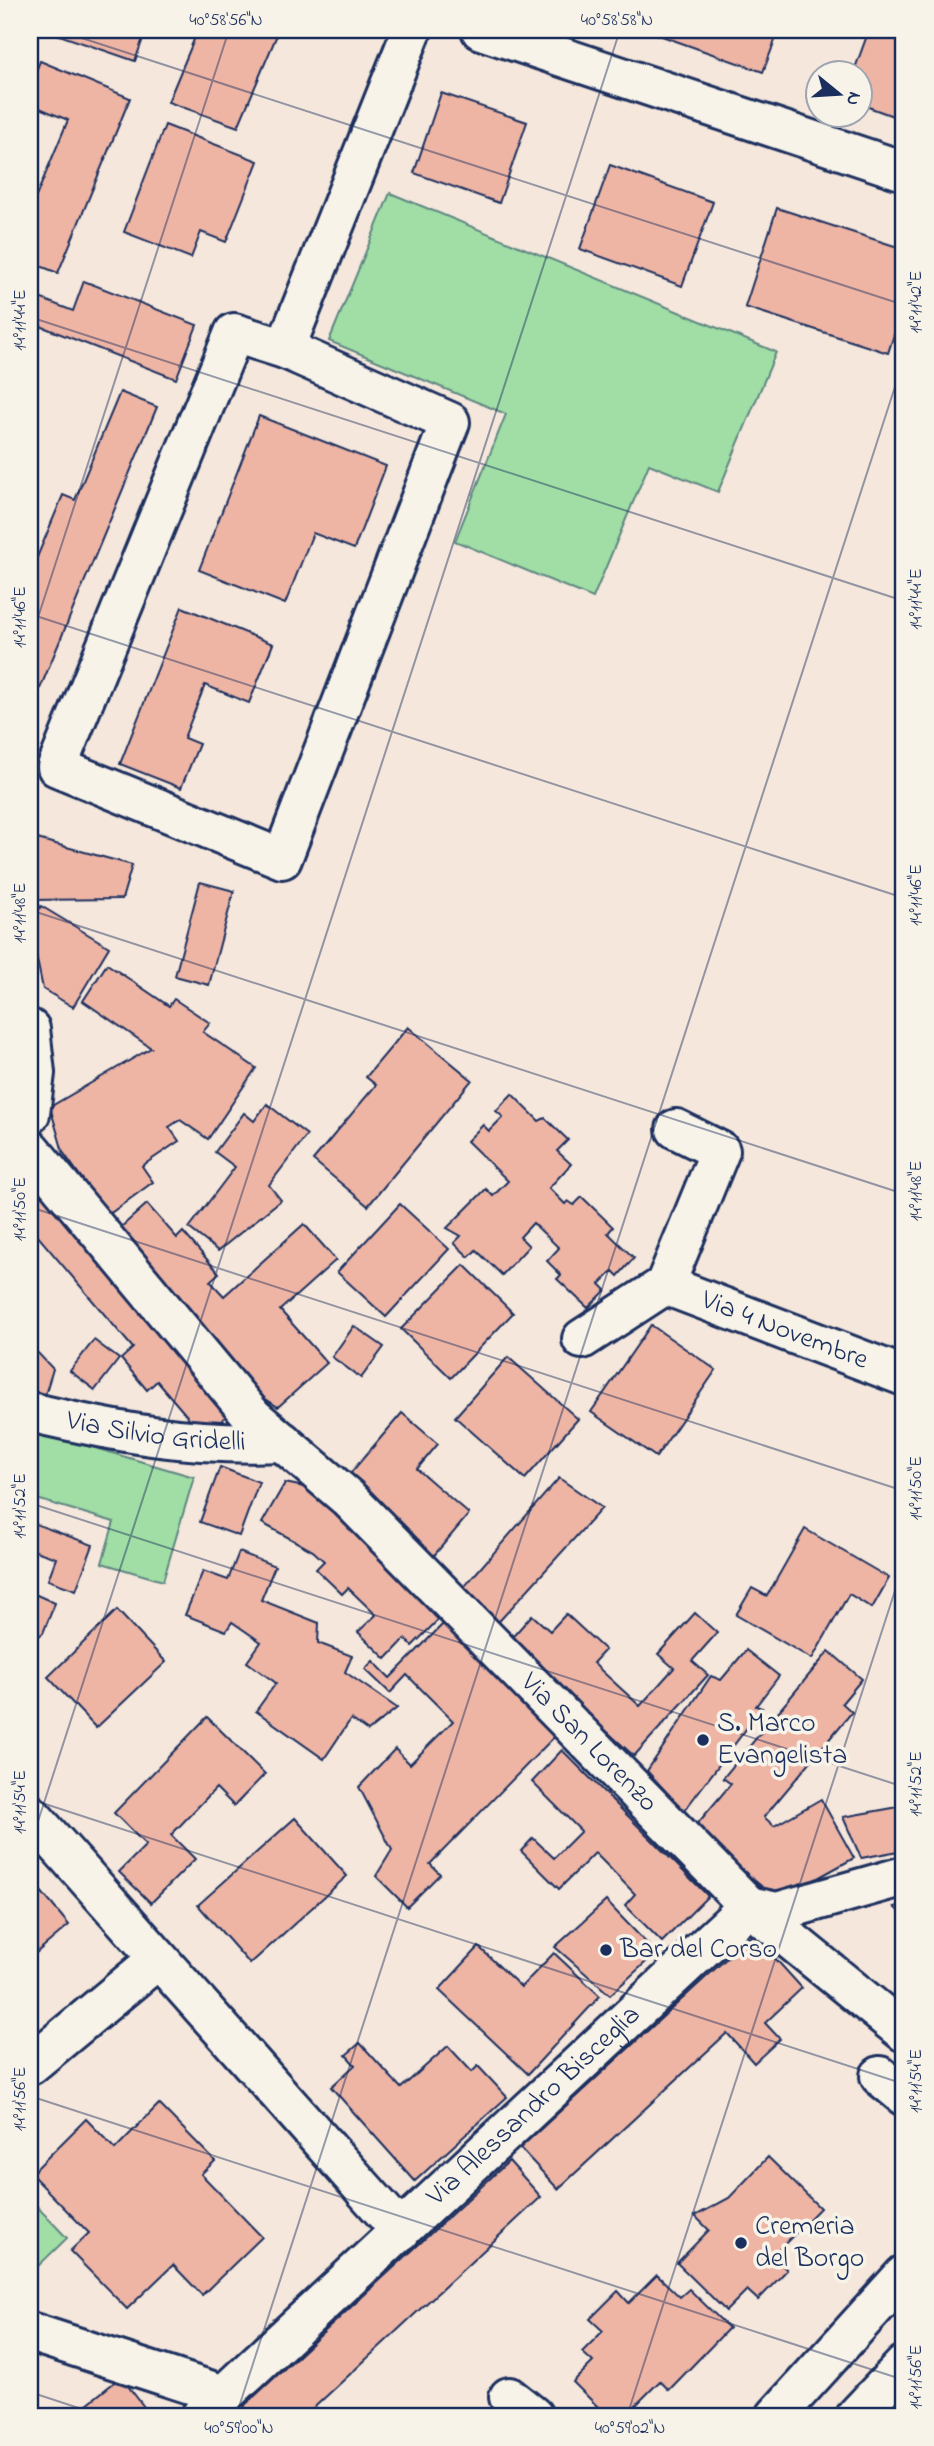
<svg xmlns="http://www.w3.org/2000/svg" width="934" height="2446" viewBox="0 0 934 2446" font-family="'Indie Flower',sans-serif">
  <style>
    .green { fill: #a0dea5; stroke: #5e8682; stroke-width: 2 }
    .building { fill: #eeb5a5; stroke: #1b2f5e; stroke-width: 2 }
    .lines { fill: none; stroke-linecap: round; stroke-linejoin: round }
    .street-casing { stroke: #1b2f5e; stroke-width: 44 }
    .secondary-casing { stroke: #1b2f5e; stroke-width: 44 }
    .street { stroke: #f7f3e8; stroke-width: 38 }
    .secondary { stroke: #f7f3e8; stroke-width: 38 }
    .ticks { fill: none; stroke: #1b2f5e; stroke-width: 2; stroke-opacity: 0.45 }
    .poi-dot { fill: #1b2f5e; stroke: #f7f3e8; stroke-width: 2.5 }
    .labels { text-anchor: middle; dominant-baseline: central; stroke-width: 7; stroke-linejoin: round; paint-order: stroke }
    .street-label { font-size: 28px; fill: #1b2f5e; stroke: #f7f3e8 }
    .poi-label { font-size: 28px; fill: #1b2f5e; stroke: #f7f3e8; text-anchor: start }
    .neatline { fill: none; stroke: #1b2f5e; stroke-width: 2.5 }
    .ticks-label { font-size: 18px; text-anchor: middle; fill: #1b2f5e }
  </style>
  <rect width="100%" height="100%" fill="#f5e7db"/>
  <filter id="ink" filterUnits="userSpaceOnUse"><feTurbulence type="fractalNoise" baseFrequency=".0143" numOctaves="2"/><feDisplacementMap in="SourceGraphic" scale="14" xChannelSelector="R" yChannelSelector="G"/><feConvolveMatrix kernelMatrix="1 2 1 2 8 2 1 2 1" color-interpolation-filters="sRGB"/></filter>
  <g filter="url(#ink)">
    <g class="green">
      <polygon points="390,193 776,352 718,492 649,464 593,598 455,541 506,414 329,341"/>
      <polygon points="30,1429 194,1477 163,1581 102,1563 114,1522 30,1497"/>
      <polygon points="30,2199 67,2238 30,2274"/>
    </g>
    <g class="building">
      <polygon points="61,30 146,30 135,61 59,35"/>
      <polygon points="198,30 279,30 238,127 168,102"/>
      <polygon points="645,30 779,30 763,72"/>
      <polygon points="869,30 904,30 904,120 860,104 860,74 853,74"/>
      <polygon points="40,61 130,98 58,273 30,262 30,211 68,120 30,104 30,87"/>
      <polygon points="441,93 527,122 499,203 414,173"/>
      <polygon points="165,125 258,161 226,242 201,232 191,258 124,232"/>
      <polygon points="610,165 713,202 682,286 580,249"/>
      <polygon points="777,208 904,249 904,304 888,353 745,307"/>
      <polygon points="30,281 39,285 34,296 73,311 84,281 197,325 176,379 30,322"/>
      <polygon points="120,392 157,407 37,696 30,693 30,574 63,495 75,500"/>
      <polygon points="259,416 386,466 354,549 313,533 285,604 199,570"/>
      <polygon points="182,607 273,644 249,703 205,685 184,738 199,744 181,788 120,764"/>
      <polygon points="30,837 132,865 122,899 30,900"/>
      <polygon points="200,882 234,891 209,985 175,976"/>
      <polygon points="41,906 109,947 73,1007 43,989 30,925"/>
      <polygon points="107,964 169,1006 174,999 210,1023 203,1032 256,1068 208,1139 180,1120 169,1127 179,1141 142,1166 153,1182 108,1215 63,1152 50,1107 151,1048 83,1001"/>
      <polygon points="408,1027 472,1080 368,1206 313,1160 376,1085 366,1077"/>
      <polygon points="512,1094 539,1121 545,1118 568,1140 557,1151 571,1164 549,1188 565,1204 568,1201 574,1205 582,1197 613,1227 608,1233 634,1258 618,1276 613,1271 600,1284 606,1290 588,1308 557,1279 561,1275 547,1261 559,1248 533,1223 520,1237 529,1246 502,1275 476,1250 469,1257 454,1243 461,1236 447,1228 486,1189 493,1196 508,1181 467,1141 483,1125 489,1131 503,1117 496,1111"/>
      <polygon points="267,1104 307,1135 269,1185 281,1200 218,1251 189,1228 235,1167 215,1152 244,1113 254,1121"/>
      <polygon points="30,1165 238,1406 204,1436 157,1381 147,1390 121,1359 133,1348 30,1227"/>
      <polygon points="147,1204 177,1238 183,1232 219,1273 210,1281 224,1296 304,1224 336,1260 280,1310 327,1363 278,1407 235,1379 111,1236"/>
      <polygon points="400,1204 449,1249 386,1317 337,1272"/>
      <polygon points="464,1265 513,1313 451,1378 401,1329"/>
      <polygon points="651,1325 716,1370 656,1457 591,1412"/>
      <polygon points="354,1326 384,1347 361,1378 332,1357"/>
      <polygon points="94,1340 119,1359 95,1390 70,1371"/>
      <polygon points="30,1350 38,1353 53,1369 40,1411 30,1408"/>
      <polygon points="508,1357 578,1419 525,1479 455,1417"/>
      <polygon points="402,1413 438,1444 417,1469 469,1514 431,1559 342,1483"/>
      <polygon points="220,1467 259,1482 239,1536 200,1522"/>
      <polygon points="559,1478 602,1508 492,1629 457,1595"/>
      <polygon points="285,1483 323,1491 446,1612 412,1646 405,1639 386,1659 358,1632 376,1615 348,1588 342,1594 316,1569 324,1561 313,1551 262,1523"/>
      <polygon points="30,1522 93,1545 76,1590 48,1580 56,1558 30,1549"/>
      <polygon points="805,1529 889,1578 872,1608 849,1594 812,1659 736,1615 752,1588 767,1596"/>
      <polygon points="239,1552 275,1566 261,1600 319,1623 318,1643 352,1656 345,1672 397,1708 368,1731 351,1719 324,1759 256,1711 276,1683 247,1662 261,1642 232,1622 226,1631 185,1615 203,1571 228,1580"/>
      <polygon points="30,1592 55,1603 43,1633 30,1642"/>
      <polygon points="117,1610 166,1662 96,1728 48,1677"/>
      <polygon points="695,1613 717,1633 692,1661 708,1675 634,1756 508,1642 532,1615 550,1631 566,1614 605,1650 593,1663 640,1706 674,1668 658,1654"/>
      <polygon points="445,1622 558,1733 430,1864 440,1874 407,1907 376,1876 392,1850 359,1787 395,1749 410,1764 453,1721 407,1675 390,1693 365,1669 373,1661 390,1678"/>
      <polygon points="746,1650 779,1676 756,1706 762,1708 684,1811 647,1771 711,1676 721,1680"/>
      <polygon points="829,1651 862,1679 842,1703 852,1712 764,1817 774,1826 821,1799 854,1858 778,1900 693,1829 731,1784 723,1778"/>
      <polygon points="207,1717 265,1774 234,1806 216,1788 171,1835 195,1859 151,1903 119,1872 146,1845 114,1813"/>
      <polygon points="562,1750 708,1896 662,1942 625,1905 635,1894 595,1853 559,1889 521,1851 533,1838 554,1858 581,1831 532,1782"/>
      <polygon points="904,1806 904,1850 861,1858 843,1817"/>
      <polygon points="295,1818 347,1876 250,1964 198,1905"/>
      <polygon points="30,1878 69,1925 30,1958"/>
      <polygon points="606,1901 656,1953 610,1995 555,1947"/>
      <polygon points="904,1904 904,1916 894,1907"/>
      <polygon points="753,1934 802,1988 765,2023 780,2039 754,2063 727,2033 558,2189 520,2148"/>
      <polygon points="479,1947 521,1987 554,1953 600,1996 528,2074 439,1990"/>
      <polygon points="904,1984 904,2012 891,2001"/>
      <polygon points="360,2043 401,2088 448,2046 472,2072 478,2066 507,2097 415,2181 331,2087 355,2065 346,2055"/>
      <polygon points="159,2104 215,2161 201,2174 262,2237 202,2295 173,2265 127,2309 70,2251 89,2233 31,2174 86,2119 115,2149"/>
      <polygon points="768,2157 820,2208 773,2256 787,2270 758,2300 747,2290 726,2311 677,2263 709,2230 695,2216 729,2198"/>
      <polygon points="509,2161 541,2197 305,2416 253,2416 244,2406"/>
      <polygon points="657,2275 680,2297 689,2289 729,2328 669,2390 660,2381 625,2416 607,2416 573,2382 593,2362 582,2352 603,2331 590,2319 618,2291 629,2303"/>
      <polygon points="121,2377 151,2416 72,2416"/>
    </g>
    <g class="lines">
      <g class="street-casing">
        <g id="street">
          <polyline points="481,30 904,171"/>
          <polygon points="234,333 285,349 450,422 282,859 57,767"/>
          <polyline points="285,349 412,30"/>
          <polyline points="30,1029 35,1073 30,1114"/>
          <path id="s1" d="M30,1149l223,268 95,81 401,408 155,126"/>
          <path id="s2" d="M665,1285l239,91"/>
          <polyline points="582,1339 665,1285 720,1151 676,1129"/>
          <path id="s3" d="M30,1412c89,21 160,34 253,30"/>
          <polyline points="30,1814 401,2231"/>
          <polyline points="30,2065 158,1959"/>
          <polyline points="880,2076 904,2096"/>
          <polyline points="30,2332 224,2395"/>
          <polyline points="509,2397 533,2416"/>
          <path id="s4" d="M201,2416l548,-510 28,6 127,-36"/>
          <polyline points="776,2416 904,2275"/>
        </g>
      </g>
      <g class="secondary-casing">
        <polyline id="secondary" points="856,2416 904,2365"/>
      </g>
      <use href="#street" class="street"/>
      <use href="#secondary" class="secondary"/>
    </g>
  </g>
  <path class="ticks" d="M57,30l847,275M30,317l874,284M30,614l874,284M30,642l199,-612M30,910l874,284M30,1207l874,284M30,1503l874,284M30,1799l874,285M30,1846l590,-1816M30,2096l874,284M30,2392l73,24M236,2416l668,-2057M627,2416l277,-853"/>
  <g class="poi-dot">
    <circle cx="703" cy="1740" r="7"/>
    <circle cx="606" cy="1950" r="7"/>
    <circle cx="741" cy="2243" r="7"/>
  </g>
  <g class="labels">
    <g class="street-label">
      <text stroke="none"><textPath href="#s2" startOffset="128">Via 4 Novembre</textPath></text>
      <text stroke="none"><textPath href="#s3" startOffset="128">Via Silvio Gridelli</textPath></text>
      <text stroke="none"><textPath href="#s1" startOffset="817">Via San Lorenzo</textPath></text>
      <text stroke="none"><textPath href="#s4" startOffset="455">Via Alessandro Bisceglia</textPath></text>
    </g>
    <g class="poi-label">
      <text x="717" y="1724">S. Marco<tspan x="717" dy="32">Evangelista</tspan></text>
      <text x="620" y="1950">Bar del Corso</text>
      <text x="755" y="2227">Cremeria<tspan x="755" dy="32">del Borgo</tspan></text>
    </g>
  </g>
  <rect width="934" height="2446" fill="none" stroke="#f7f3e8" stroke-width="77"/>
  <g transform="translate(839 94) rotate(108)"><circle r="33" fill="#f7f3e8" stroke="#9fa5b1" stroke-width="2"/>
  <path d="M0-5L12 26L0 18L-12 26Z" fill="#1b2f5e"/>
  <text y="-10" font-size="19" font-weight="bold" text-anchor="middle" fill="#1b2f5e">N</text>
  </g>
  <rect x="38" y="38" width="857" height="2370" class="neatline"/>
  <g class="ticks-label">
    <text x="226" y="25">40°58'56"N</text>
    <text x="617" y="25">40°58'58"N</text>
    <text transform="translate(915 302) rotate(-90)" y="6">14°11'42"E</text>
    <text transform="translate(19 320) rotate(-90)" y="6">14°11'44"E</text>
    <text transform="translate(915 599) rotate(-90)" y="6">14°11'44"E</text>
    <text transform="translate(19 617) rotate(-90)" y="6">14°11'46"E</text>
    <text transform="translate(915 895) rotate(-90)" y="6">14°11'46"E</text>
    <text transform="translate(19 913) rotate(-90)" y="6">14°11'48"E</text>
    <text transform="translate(915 1191) rotate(-90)" y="6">14°11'48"E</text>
    <text transform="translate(19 1209) rotate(-90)" y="6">14°11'50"E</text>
    <text transform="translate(915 1488) rotate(-90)" y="6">14°11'50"E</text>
    <text transform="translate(19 1506) rotate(-90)" y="6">14°11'52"E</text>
    <text transform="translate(915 1784) rotate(-90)" y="6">14°11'52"E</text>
    <text transform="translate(19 1802) rotate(-90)" y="6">14°11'54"E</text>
    <text transform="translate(915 2081) rotate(-90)" y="6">14°11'54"E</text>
    <text transform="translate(19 2099) rotate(-90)" y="6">14°11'56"E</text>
    <text transform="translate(915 2377) rotate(-90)" y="6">14°11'56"E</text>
    <text x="239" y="2433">40°59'00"N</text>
    <text x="630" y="2433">40°59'02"N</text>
  </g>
</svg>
